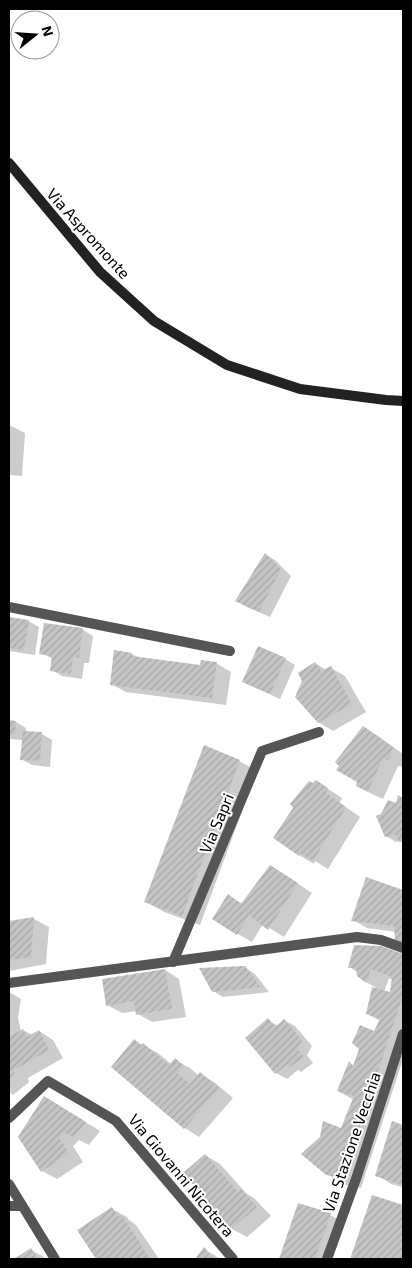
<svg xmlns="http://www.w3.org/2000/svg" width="412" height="1268" viewBox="0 0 412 1268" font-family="'Exo 2',sans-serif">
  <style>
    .shadow { fill: #0003; fill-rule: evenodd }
    .building { fill: url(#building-hatch) }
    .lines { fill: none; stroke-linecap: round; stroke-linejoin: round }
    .service { stroke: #555; stroke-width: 10 }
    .minor { stroke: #555; stroke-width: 10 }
    .tertiary { stroke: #555; stroke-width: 10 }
    .secondary { stroke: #222; stroke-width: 10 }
    .labels { text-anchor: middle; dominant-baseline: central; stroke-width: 4; stroke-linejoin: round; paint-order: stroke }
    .street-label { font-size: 16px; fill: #000; stroke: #fff }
  </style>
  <defs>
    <pattern id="building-hatch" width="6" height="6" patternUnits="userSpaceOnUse" patternTransform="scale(1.25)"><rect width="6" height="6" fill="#c4c4c4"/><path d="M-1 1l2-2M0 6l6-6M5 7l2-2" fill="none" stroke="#a7a7a7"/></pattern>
  </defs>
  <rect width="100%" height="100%" fill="#fff"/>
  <g class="shadow">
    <polygon points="9,425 25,433 22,476 9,475"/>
    <polygon points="265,554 275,560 291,576 270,617 247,607 237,601"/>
    <polygon points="9,618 28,621 39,627 35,655 9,651"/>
    <polygon points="83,630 93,636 89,663 84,663 82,679 62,676 52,670 53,659 41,653"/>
    <polygon points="116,652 132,654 141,659 201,667 216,663 231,672 226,705 126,692 111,684"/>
    <polygon points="285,659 295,665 280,699 254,687 244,681"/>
    <polygon points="315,663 326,670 331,668 345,676 366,712 333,731 318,722"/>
    <polygon points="9,721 16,722 26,728 26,732 42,734 52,740 50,767 32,765 21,759 23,740 9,739"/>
    <polygon points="364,727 378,736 403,754 403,767 398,766 383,799 372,794 357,786"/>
    <polygon points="239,761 257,771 200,925 164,912 146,902"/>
    <polygon points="316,781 342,798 340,803 360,817 328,869 315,861 314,864 299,855 275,838"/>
    <polygon points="399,797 403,799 403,843 400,841 396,842 386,836 382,815 396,805"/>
    <polygon points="285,875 312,893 284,937 263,924 252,942 238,934 229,896 243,904"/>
    <polygon points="367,879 403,891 403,944 396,932 367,928 353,920"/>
    <polygon points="34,919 49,927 46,964 9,971 9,922"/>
    <path d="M381,948l22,8v103l-42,129 -15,-3 -3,-1 15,-48h-2l-15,46 -14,-8 15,-45 12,-29 -16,-9 12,-28 4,3 26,-45 -12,-7 12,-24 -14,-8 -8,-10 -9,-5zM389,978l4,2 -2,13 -7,-1z"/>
    <polygon points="244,967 255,974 269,992 223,997 213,991"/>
    <polygon points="165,970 179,979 186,1017 152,1022 138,1014 137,1011 122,1013 107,1005"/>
    <polygon points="9,992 21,999 18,1018 21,1032 23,1030 32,1035 39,1031 53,1040 63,1058 28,1078 29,1082 13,1095 9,1092"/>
    <polygon points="268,1020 278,1026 284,1020 295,1026 312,1046 307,1055 313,1063 301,1072 298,1070 287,1079 276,1073"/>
    <polygon points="134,1041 158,1053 171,1064 175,1060 190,1068 198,1075 200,1074 214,1082 233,1098 199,1137 185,1128 112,1067"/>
    <polygon points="59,1106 100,1131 89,1145 79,1140 73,1146 83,1162 57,1179 42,1171"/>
    <polygon points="393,1123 403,1126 403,1187 391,1184 377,1175"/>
    <polygon points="205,1155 220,1164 246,1193 255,1199 271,1216 247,1237 232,1229 184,1174"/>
    <polygon points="373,1196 403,1207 403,1259 351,1259"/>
    <polygon points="299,1204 330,1215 345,1223 332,1259 280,1259"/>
    <polygon points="112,1209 127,1217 129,1220 136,1225 159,1259 97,1259 79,1231"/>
    <polygon points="204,1249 219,1258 220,1259 196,1259"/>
    <polygon points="31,1250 46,1258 46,1259 16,1259"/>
  </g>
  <g class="building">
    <polygon points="265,553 281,569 259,612 235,601"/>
    <polygon points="9,617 29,620 24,650 9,648"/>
    <polygon points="44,623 83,628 79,658 73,657 71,674 50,671 52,656 39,654"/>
    <polygon points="258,646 286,658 270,694 242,682"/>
    <polygon points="114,650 132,653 132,656 200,665 201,660 217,662 212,698 110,685"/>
    <polygon points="315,662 321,671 331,666 352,704 318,723 295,697 302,681 298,673"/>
    <polygon points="9,720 16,721 15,735 9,734"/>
    <polygon points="363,726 394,748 388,760 383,758 368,792 356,786 357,782 336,770 339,766 335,762"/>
    <polygon points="23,731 42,732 40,761 20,760"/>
    <polygon points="204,745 240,760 182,916 144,902"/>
    <polygon points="316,780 328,788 326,793 346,807 313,861 300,853 299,856 273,838 293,808 290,804 309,781 313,783"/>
    <polygon points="398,795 403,798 403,841 399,842 395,834 385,837 376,816 381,814 388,800 396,803"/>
    <polygon points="270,865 298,883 268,930 249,915 237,935 212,919 228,894 241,904"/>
    <polygon points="366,877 403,890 403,944 395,941 394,926 351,921"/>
    <polygon points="34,917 31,957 9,960 9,921"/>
    <polygon points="354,945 381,946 403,954 403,995 343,1178 326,1175 301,1154 320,1137 323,1121 341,1128 354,1096 337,1091 349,1061 353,1066 359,1049 352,1043 360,1025 374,1031 380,1019 366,1014 372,987 390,992 392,977 371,969 366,983 357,976 356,968 348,968"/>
    <polygon points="245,966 260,987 212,992 199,968"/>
    <polygon points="165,969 172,1009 136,1015 134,1001 106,1006 102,979"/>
    <polygon points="268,1018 275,1027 284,1019 302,1040 297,1049 304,1057 290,1067 288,1064 275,1074 245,1038"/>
    <polygon points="23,1029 27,1037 39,1030 49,1050 14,1070 15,1073 9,1079 9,1030 11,1036"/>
    <polygon points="134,1039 141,1045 143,1043 169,1065 175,1058 184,1066 177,1073 190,1084 200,1072 219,1088 184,1129 111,1067"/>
    <polygon points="44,1096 86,1122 73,1137 64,1132 59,1138 69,1153 41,1172 18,1137"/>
    <polygon points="392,1121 403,1125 403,1185 375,1176"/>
    <polygon points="205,1154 238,1192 241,1189 257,1207 231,1229 183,1173"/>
    <polygon points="372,1195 403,1205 403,1259 350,1259"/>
    <polygon points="298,1203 331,1213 315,1259 279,1259"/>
    <polygon points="112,1207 118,1217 122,1215 150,1259 96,1259 77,1230"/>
    <polygon points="204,1247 214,1259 195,1259"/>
    <polygon points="31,1248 38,1259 14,1259"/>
  </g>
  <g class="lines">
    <polyline class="service" points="9,1206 22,1206"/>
    <g class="minor">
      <polyline points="9,607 230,651"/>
      <polyline points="173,962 262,751 319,732"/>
      <polyline points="9,983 357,937 381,940 403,948"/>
      <polyline points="9,1118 48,1081 116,1121 233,1259"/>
      <polyline points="327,1259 357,1176 403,1034"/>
    </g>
    <polyline class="tertiary" points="9,1184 55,1259"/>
    <polyline class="secondary" points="9,163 100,272 154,321 227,365 300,389 386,400 403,401"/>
  </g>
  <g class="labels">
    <g class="street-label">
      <text transform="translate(89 233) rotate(48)">Via Aspromonte</text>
      <text transform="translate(216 823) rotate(-67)">Via Sapri</text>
      <text transform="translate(351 1142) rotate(-71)">Via Stazione Vecchia</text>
      <text transform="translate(182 1175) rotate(50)">Via Giovanni Nicotera</text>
    </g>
  </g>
  <rect width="412" height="1268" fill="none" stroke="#000000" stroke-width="20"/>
  <g transform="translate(35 35) rotate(73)"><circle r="24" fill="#ffffff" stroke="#999999"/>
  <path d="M0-4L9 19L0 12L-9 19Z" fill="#000000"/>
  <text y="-8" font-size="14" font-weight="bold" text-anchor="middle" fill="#000000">N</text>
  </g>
</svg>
